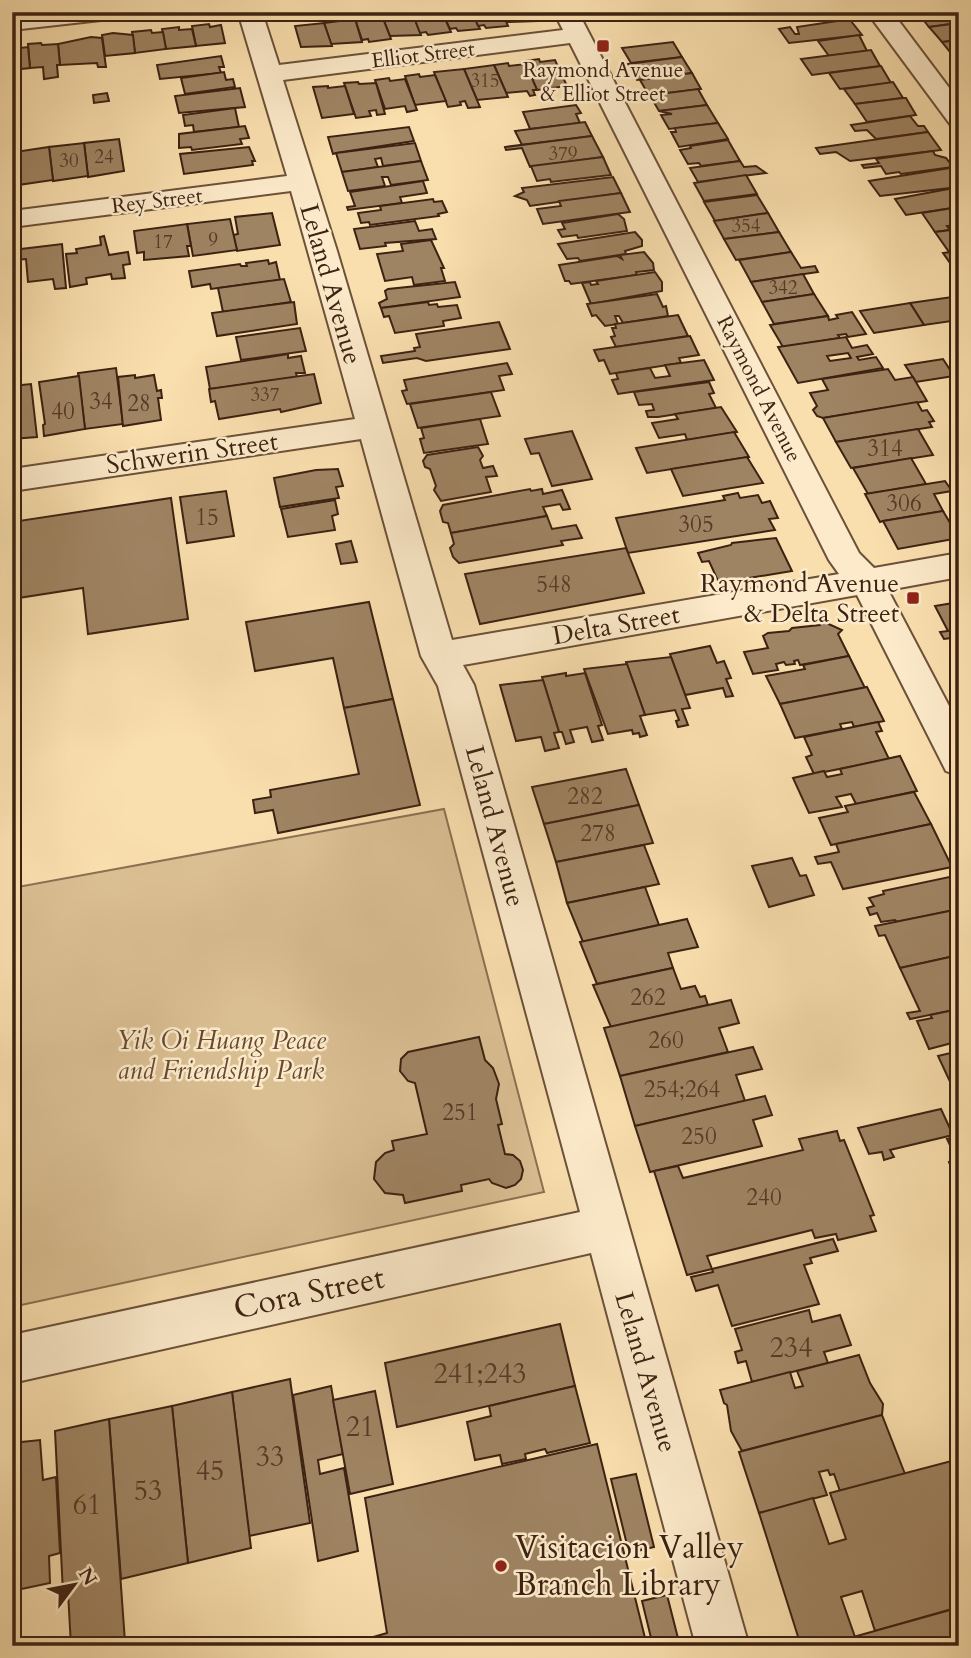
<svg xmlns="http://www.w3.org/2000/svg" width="971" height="1658" viewBox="0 0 971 1658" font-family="Cardo,serif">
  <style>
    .green { fill: #dabf93; stroke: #8b7052; stroke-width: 2 }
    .building { fill: #9f8463; stroke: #3c2212; stroke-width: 2; fill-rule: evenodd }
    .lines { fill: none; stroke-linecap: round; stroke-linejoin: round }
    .minor-casing { stroke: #6c5139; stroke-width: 4 }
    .minor { fill: #fceaca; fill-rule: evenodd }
    .poi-dot { fill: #8f2418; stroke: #fceaca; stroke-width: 2.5 }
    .labels { text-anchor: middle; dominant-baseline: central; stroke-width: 5; stroke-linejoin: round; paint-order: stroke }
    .far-number-label { font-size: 19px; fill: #553a26 }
    .far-street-label { font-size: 21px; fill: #3c2212; stroke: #fceaca }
    .far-poi-label { font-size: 21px; fill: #3c2212; stroke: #fceaca }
    .number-label { font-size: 23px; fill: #553a26 }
    .street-label { font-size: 26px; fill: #3c2212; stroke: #fceaca }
    .poi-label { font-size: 26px; fill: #3c2212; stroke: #fceaca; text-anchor: end }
    .park-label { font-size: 26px; font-style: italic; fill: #644932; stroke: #fceaca }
    .near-number-label { font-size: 28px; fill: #553a26 }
    .near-street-label { font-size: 32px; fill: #3c2212; stroke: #fceaca }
    .near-poi-label { font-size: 32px; fill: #3c2212; stroke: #fceaca; text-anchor: start }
  </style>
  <rect width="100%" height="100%" fill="#fadfae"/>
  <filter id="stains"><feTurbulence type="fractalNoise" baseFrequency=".00286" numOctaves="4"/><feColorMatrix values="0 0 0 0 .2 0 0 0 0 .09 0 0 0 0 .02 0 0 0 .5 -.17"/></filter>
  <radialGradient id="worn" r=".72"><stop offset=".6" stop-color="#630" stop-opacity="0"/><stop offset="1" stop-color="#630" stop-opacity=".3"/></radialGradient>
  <polygon class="green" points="444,809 544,1192 12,1307 12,888"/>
  <g class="building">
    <polygon points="412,12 421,35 390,36 382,16"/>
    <polygon points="412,12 442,12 451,32 428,35 426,32 420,33"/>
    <polygon points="442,12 472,12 480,29 458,31 456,28 450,29"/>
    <polygon points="472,12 502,12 508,26 486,28 484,25 478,26"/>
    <polygon points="502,12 532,12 537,21 507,22"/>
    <polygon points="917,12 959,12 959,23 929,27"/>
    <polygon points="378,13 382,16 391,39 369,42 368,39 362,40 355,19"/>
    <polygon points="847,16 862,35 789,43 779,29 790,27 795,34 799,34 797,27 844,20 842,17"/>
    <polygon points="355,19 362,42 331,44 324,23"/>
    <polygon points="324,23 332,46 301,47 295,26"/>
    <polygon points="959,23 959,40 942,42 929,27"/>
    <polygon points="209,24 210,27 221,25 225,43 196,46 192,26"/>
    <polygon points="179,27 179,30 192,29 196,46 166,49 162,29"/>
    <polygon points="151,30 152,33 163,32 166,49 135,53 132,32"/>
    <polygon points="113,33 133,35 135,53 105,56 102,35"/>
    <polygon points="859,35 867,51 829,56 818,41"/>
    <polygon points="91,37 102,38 106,67 98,67 97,63 60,65 58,44"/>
    <polygon points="959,40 959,57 954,57 942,42"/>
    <polygon points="673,42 682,57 631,63 622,48"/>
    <polygon points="41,43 42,45 58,44 60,65 57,65 58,77 44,79 43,67 30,68 28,44"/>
    <polygon points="28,47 30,68 12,70 12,49"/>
    <polygon points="871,50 880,66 812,75 801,59"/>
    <polygon points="221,56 224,67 219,67 221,73 160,79 157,65"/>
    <polygon points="682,57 692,73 637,80 628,64"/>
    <polygon points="539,59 540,62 555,60 567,86 537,90 524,61"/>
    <polygon points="508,63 509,66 526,64 537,90 533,90 535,95 530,96 527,91 506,93 494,65"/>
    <polygon points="494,65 508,97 477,100 464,69"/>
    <polygon points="881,66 891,83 840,89 829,73"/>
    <polygon points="464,69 480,107 468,108 465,101 460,102 461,105 448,107 434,72"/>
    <polygon points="224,72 226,80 233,79 235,87 185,94 181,78"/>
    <polygon points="692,73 701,89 668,93 666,90 647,92 640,80"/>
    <polygon points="419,74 420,77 435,75 446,101 415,105 405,76"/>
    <polygon points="389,78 390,81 405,79 417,110 407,112 405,106 385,109 375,80"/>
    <polygon points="358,82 359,84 376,83 385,114 377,115 376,110 369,111 371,116 356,118 344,83"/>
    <polygon points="893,82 903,98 855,104 844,89"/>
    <polygon points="328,86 328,88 345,86 354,114 322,118 313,87"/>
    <polygon points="240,88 245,107 179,113 175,96"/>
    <polygon points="698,89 707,105 659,111 652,99 662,97 661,90 666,90 668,93"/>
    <polygon points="107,93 109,101 94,103 93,95"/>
    <polygon points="903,98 906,98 916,115 867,122 855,104"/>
    <polygon points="576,105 581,113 576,114 580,123 530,129 523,112"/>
    <polygon points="707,105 718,123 669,129 661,115 672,114 659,111"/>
    <polygon points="235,108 239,127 194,132 193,125 185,126 183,115"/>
    <polygon points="910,116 918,126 924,126 928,132 876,139 867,130 855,131 851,125"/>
    <polygon points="585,122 592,136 522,145 515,131"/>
    <polygon points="718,123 728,139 679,147 671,132 676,132 675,128"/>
    <polygon points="245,126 249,138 240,139 242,144 192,150 191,147 179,148 179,134"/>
    <polygon points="409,127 414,141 336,153 333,154 328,137"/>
    <polygon points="928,132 941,150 850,161 836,152 820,154 816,148"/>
    <polygon points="592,136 603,157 530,167 522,148 506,150 505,147"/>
    <polygon points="119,139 124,171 88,177 84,143"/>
    <polygon points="728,140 740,161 701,166 699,163 688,164 680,150 691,148 690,146"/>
    <polygon points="84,143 88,176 53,181 49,147"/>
    <polygon points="415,143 421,161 383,166 381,158 375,159 378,167 342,172 336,153"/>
    <polygon points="12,144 14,144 17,176 14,176 15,187 12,187"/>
    <polygon points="49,147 53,180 18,185 15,152"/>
    <polygon points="249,147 255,161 252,161 253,165 184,174 180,154"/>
    <polygon points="933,151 935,155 946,158 953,167 901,174 899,172 886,174 881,166 864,168 862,165 879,163 876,159"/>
    <polygon points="603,157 611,175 551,182 550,179 537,181 531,166"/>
    <polygon points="421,161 428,180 391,185 388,177 382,177 385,186 348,191 342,172"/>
    <polygon points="740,161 744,167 756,166 766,173 698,182 690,168"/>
    <polygon points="956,167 959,171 959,174 955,175 959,178 959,187 880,196 869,181"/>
    <polygon points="746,175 757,194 704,201 694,183"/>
    <polygon points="613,177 621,193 530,206 527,200 515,196 524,192 522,188"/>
    <polygon points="423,181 427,193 400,197 402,203 348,210 347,207 355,206 350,192"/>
    <polygon points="959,187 959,207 906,215 895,199"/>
    <polygon points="621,193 630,212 543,224 537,209 561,206 559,201"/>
    <polygon points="757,195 768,213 715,221 704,202"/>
    <polygon points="433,199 434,202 442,201 447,212 438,214 439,216 370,225 369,222 361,223 358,213 381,210 380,206"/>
    <polygon points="959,207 959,229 956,225 947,226 950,230 935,232 922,213"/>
    <polygon points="272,213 280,245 237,251 233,235 238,234 235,217"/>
    <polygon points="768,213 779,232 724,239 714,221"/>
    <polygon points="618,214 624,219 627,231 578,238 577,235 562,237 558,230 565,229 562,223"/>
    <polygon points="230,219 237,250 193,256 187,224"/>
    <polygon points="415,221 419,231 432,229 436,239 385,243 386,246 360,249 354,229"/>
    <polygon points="187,224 191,246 187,246 189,256 144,260 144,252 137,253 134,231"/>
    <polygon points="959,229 959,251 949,252 935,232"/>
    <polygon points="635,232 642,240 642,246 625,251 626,254 580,261 578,258 567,259 558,244"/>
    <polygon points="779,232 791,252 736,260 724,239"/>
    <polygon points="104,236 109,255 128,252 130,264 123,265 125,278 112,279 111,274 86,278 87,284 70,287 66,254 77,253 76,249 101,245 100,237"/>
    <polygon points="431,240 444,268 441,268 445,281 414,285 412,277 385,281 377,254 403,251 401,244"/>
    <polygon points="62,244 66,288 55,289 53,279 28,282 26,259 13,260 13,250"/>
    <polygon points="959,251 959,273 957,273 943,253"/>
    <polygon points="644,252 653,263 654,270 636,272 637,275 571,284 569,281 565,281 559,265 617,256 622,259 620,255"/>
    <polygon points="791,252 801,268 815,266 818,272 751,282 739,260"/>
    <polygon points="268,260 269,264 276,262 280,280 211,289 210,284 192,287 189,271 240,264 241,266 247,266 246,263"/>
    <polygon points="655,272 662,282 662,291 591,304 582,283 590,282 591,285 598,284 596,281"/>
    <polygon points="803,274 814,294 762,302 751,282"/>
    <polygon points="284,279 291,302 223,312 218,288"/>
    <polygon points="455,282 460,297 381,308 379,303 387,299 385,291 388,289"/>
    <polygon points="657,294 663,307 666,306 668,316 623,323 619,316 615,316 618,324 605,326 596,315 592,316 587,304"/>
    <polygon points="814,294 828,316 774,324 762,302"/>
    <polygon points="952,297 959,307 959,320 924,325 910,303"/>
    <polygon points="294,302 297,324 217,336 212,313"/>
    <polygon points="428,302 429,305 437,304 438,307 457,305 461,318 443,321 444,326 395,333 389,316 384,317 381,308"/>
    <polygon points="910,303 924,325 874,333 860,311"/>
    <polygon points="852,312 866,334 848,337 846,334 838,335 840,338 783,347 770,325 828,316 829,320 838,318 836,315"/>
    <polygon points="678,315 688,336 616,347 611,337 615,336 612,328 616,328 615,324"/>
    <polygon points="499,322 510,349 426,361 417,358 383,363 381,356 415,351 414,348 420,347 416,334"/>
    <polygon points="300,328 306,351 241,360 236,337"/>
    <polygon points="690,336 699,355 679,358 681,363 610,374 604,360 599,361 594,350"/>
    <path d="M846,337l6,11 15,-3 6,9 -16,3 2,3 17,-3 7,11 -85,15 -20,-36zM848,353l3,5 -21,3 -3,-5z"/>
    <polygon points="288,354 288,358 301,356 305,373 296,373 297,377 210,389 206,367"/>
    <polygon points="943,359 954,376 916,382 905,365"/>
    <polygon points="704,360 714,380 618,394 612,380 618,379 616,373 650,368 655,378 670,376 665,365"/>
    <polygon points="507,363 512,374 499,376 504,390 407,404 402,391 407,390 404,380"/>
    <polygon points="116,368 123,424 85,429 78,373"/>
    <polygon points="888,369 895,380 913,377 927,401 823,418 817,416 813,410 817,406 810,393 828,390 822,379"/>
    <polygon points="314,374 321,403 281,412 280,409 219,419 215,401 211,402 209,389"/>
    <polygon points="135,375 135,378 154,375 157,391 161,390 162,398 158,398 161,420 123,426 118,377"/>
    <polygon points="79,376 85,429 44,436 43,425 45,424 39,382"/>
    <polygon points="709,382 714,393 709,394 716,408 658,417 648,417 646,411 654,410 652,404 639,405 634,392"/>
    <polygon points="31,384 37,437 12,439 12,386"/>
    <polygon points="491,392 500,416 418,428 410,404"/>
    <polygon points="917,402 922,411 927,410 934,421 929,422 932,427 836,442 823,418"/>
    <polygon points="721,407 737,432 687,440 685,434 659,438 652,423 678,419 675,414"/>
    <polygon points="480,419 488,444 424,453 420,439 424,438 421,428"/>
    <polygon points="918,429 933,455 851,468 836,442"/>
    <polygon points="572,431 592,479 552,486 539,453 531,454 525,439"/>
    <polygon points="734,432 749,457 647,473 636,448"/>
    <polygon points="478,447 483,456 480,460 483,468 493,466 497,476 486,477 491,492 441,501 434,490 436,486 430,469 425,467 423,461 427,455"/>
    <polygon points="747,457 763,483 683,496 671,469"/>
    <polygon points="911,458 926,484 868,494 853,468"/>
    <polygon points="338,469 343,486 336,487 339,498 280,507 274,478 316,470"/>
    <polygon points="945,481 952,491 934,494 943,511 883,521 880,522 865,494"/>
    <polygon points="530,489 531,491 542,489 543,494 562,490 570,509 563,510 560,504 543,507 547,516 451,533 448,523 443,522 440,511 443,505"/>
    <polygon points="226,491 234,536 187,543 180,497"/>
    <polygon points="738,493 740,498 758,495 762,503 770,501 778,518 769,519 775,530 628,553 616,518 725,500 723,496"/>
    <polygon points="171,498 188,619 88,634 83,588 12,599 12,522"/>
    <polygon points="335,500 338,514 332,516 335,530 288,537 281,509"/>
    <polygon points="943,511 959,538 898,549 883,521"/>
    <polygon points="547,516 552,529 576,525 582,538 561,541 563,545 459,563 453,557 450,548 454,544 451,533"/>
    <polygon points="776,538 792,571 719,583 709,561 702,562 698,553 731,545 732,543"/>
    <polygon points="351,541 357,562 341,564 336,544"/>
    <polygon points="626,548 644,593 480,624 465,574"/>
    <polygon points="369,602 393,699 344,708 333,658 255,671 246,622"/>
    <polygon points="959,602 959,637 944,639 940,632 948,631 935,606"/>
    <polygon points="822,621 842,630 838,634 849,656 800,665 798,660 794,661 795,664 786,665 784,662 776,664 778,670 753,674 744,652 768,648 763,636 768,633 789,631 792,628 820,625"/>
    <polygon points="710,646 717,663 724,661 731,678 726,679 733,696 726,697 723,688 685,695 670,654"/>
    <polygon points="849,656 865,688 780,704 766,676 805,669 803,665"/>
    <polygon points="671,657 690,708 682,709 688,725 678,727 676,721 679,720 675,710 645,715 626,662"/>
    <polygon points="627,664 645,715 640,716 647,735 640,737 639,733 633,734 632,730 608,734 584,669"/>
    <polygon points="566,673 566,676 585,673 602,725 598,726 603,740 592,742 587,727 570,730 574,742 566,744 562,732 559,732 542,677"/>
    <polygon points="543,680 559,732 554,733 559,748 545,751 541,737 516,741 500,685"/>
    <polygon points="867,687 884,721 854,727 852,722 840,724 842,729 795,738 780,704"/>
    <polygon points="393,699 420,805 278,833 273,810 255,813 253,800 271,797 270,790 359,774 344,708"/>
    <polygon points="878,722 882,731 876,732 889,759 814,774 806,757 812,755 804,737"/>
    <polygon points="900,756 917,791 856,804 851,794 836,797 842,807 809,813 793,778 824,771 827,777 842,774 840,769"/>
    <polygon points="626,769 639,805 544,824 532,787"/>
    <polygon points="914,792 931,824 831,845 819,818 848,812 845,806"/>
    <polygon points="639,805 653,843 556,862 544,824"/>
    <polygon points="931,824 952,867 843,889 831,862 818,864 815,857 839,852 836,844"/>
    <polygon points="644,845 659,884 567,903 556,862"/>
    <polygon points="792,858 800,876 806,875 814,895 769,907 752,866"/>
    <polygon points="954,876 959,884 959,909 897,922 895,920 881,922 877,913 870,915 867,908 874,906 869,898 884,894 883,891"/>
    <polygon points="645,887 659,925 583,942 567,903"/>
    <polygon points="959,909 959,955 900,968 885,935 879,936 875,926"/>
    <polygon points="687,919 698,947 668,953 673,968 597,984 580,942"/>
    <polygon points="959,955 959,1009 910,1019 907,1013 920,1011 900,968"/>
    <polygon points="673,968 681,989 695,986 700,997 705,996 708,1005 611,1027 593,985"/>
    <polygon points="731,1000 739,1023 719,1028 728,1052 620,1076 604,1028"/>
    <polygon points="959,1009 959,1051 956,1052 952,1043 929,1049 917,1021 932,1018 930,1015"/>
    <polygon points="479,1037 485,1060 493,1068 499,1084 496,1099 502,1124 498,1125 505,1154 513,1155 520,1161 523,1170 521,1179 515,1185 506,1188 492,1183 489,1179 461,1185 462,1191 405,1203 403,1195 385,1193 374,1179 376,1162 385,1153 394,1150 392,1141 427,1134 415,1083 408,1081 400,1071 401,1059 408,1052"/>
    <polygon points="753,1047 762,1069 736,1075 745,1101 635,1126 620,1076"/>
    <polygon points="959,1051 959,1101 938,1056"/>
    <polygon points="765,1096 772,1115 753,1120 762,1146 650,1172 635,1126"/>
    <polygon points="941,1109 953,1135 890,1150 894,1157 884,1160 882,1152 869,1154 858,1128"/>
    <polygon points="837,1131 840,1141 844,1140 874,1215 870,1216 876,1231 838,1240 836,1234 815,1238 812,1230 707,1256 712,1269 687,1275 654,1171 678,1166 683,1178 803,1150 799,1139"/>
    <polygon points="959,1136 959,1168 952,1170 949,1162 957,1160 947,1139"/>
    <polygon points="833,1239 838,1251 810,1258 812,1263 804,1265 819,1304 732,1326 718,1285 696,1291 691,1277 713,1272 712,1269"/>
    <polygon points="809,1310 812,1322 840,1315 851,1345 824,1352 828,1363 752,1382 746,1361 738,1363 735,1352 742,1350 735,1329"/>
    <polygon points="560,1324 575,1386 397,1427 385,1363"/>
    <polygon points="859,1355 870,1383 883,1404 882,1415 742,1451 731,1431 727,1405 724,1403 720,1390 790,1372 795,1388 803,1386 797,1371"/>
    <polygon points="290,1379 310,1523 249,1536 232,1392"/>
    <polygon points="331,1386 343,1454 318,1460 320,1474 344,1468 358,1551 318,1561 293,1395"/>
    <polygon points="575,1386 590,1443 547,1453 545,1449 525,1454 526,1459 502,1464 500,1455 475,1460 467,1422 491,1416 489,1406"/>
    <polygon points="375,1391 393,1484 350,1494 333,1400"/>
    <polygon points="232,1392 251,1548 188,1563 172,1406"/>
    <polygon points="172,1406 188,1563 121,1579 109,1419"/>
    <polygon points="882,1415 905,1474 840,1491 834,1474 830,1475 828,1470 819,1472 827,1495 759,1513 739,1452"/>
    <polygon points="109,1419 125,1642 108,1646 71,1646 68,1592 63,1593 55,1431"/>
    <polygon points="40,1440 43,1480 56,1477 60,1553 49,1556 50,1583 12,1591 12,1443"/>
    <polygon points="597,1444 647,1646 372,1646 370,1638 387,1633 365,1498"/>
    <polygon points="959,1459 959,1607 875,1631 862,1591 841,1597 855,1637 821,1646 801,1646 759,1513 813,1498 829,1544 846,1539 830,1493"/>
    <polygon points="636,1474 654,1547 629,1553 611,1479"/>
    <polygon points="667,1595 680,1646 653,1646 642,1601"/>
    <polygon points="950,1610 959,1634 959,1646 821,1646"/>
  </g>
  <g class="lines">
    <g class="minor-casing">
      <g id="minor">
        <polygon points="43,12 122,12 118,17 110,19 12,30 12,16"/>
        <path d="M238,12h24l17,53 284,-35 -9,-18h24l281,541 15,15 85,-15v24l-71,13 71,135v51l-13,-5 -89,-176 -394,70 11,20 275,961h-53l-105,-393 -579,130v-48l568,-123 -142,-526 -17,-30 -60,-217 -349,52v-22l343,-50 -64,-228 -279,36v-16l275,-35zM570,43l259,517 10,14 -387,66 -115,-389 -54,-171z"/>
        <polygon points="867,12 892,12 959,101 959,127 950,124"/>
      </g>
    </g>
    <use href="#minor" class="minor"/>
  </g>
  <g class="poi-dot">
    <rect x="596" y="39" width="14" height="14" rx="3.5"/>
    <rect x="906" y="591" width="14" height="14" rx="3.5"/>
    <circle cx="501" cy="1566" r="7"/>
  </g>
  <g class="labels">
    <g class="far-number-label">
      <text x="485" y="81">315</text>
      <text x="563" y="154">379</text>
      <text x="104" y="157">24</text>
      <text x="69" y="161">30</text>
      <text x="746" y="226">354</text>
      <text x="213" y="240">9</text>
      <text x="163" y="242">17</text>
      <text x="783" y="288">342</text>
      <text x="265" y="395">337</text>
    </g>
    <g class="far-street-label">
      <text transform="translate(423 55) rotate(-7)">Elliot Street</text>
      <text transform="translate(157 201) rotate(-7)">Rey Street</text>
      <text transform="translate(759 389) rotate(63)">Raymond Avenue</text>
    </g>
    <g class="far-poi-label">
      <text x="603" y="70">Raymond Avenue<tspan x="603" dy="24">&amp; Elliot Street</tspan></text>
    </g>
    <g class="number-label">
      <text x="101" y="401">34</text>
      <text x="139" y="403">28</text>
      <text x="63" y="411">40</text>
      <text x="885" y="448">314</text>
      <text x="904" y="503">306</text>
      <text x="207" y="517">15</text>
      <text x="696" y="524">305</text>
      <text x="554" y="584">548</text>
      <text x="585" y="796">282</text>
      <text x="598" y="833">278</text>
      <text x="648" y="997">262</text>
      <text x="666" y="1040">260</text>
      <text x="682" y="1089">254;264</text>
      <text x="460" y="1112">251</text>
      <text x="699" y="1136">250</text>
      <text x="764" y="1197">240</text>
    </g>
    <g class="street-label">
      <text transform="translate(331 284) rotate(74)">Leland Avenue</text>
      <text transform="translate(192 453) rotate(-8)">Schwerin Street</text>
      <text transform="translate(616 625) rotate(-10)">Delta Street</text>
      <text transform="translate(495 826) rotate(75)">Leland Avenue</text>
      <text transform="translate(646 1372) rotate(74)">Leland Avenue</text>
    </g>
    <g class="poi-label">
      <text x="899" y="583">Raymond Avenue<tspan x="899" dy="30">&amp; Delta Street</tspan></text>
    </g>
    <g class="park-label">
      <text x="221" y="1040">Yik Oi Huang Peace<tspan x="221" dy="30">and Friendship Park</tspan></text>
    </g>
    <g class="near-number-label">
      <text x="791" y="1348">234</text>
      <text x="480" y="1374">241;243</text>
      <text x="360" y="1427">21</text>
      <text x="270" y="1457">33</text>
      <text x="210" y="1471">45</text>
      <text x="148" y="1491">53</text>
      <text x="87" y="1505">61</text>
    </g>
    <g class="near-street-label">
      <text transform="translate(309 1293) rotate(-12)">Cora Street</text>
    </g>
    <g class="near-poi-label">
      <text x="515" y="1548">Visitacion Valley<tspan x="515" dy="37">Branch Library</tspan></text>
    </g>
  </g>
  <rect width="971" height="1658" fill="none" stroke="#fadfae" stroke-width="42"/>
  <rect x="14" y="14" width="943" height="1630" fill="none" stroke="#3c2212" stroke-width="3.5"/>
  <rect x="21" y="21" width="929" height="1616" fill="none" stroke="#3c2212" stroke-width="2"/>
  <g transform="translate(74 1585) rotate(58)" stroke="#fceaca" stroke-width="5" paint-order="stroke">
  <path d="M0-5L12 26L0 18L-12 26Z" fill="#3c2212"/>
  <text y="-10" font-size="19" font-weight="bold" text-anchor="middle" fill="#3c2212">N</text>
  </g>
  <rect width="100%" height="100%" filter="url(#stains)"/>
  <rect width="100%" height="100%" fill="url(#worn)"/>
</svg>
